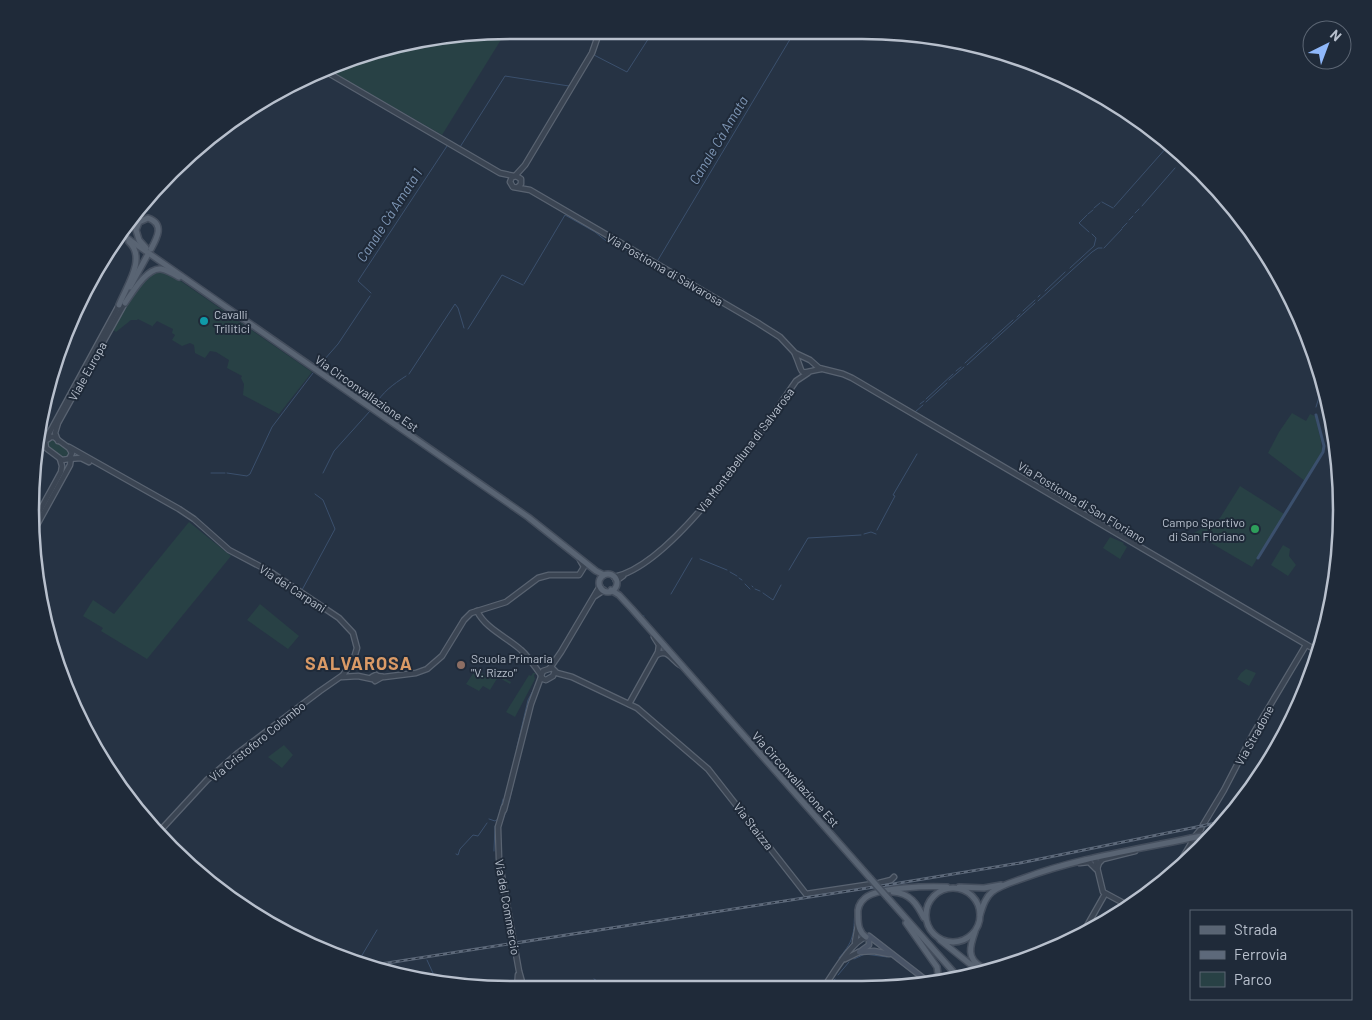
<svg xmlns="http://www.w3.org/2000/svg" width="1372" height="1020" viewBox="0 0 1372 1020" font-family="Barlow,sans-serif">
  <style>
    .green { fill: #284145 }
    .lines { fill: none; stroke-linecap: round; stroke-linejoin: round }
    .stream { stroke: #3b506d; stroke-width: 1 }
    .canal { stroke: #3b506d; stroke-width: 3 }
    .primary-tunnel { stroke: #3c4859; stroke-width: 5; stroke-dasharray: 5 2.5; stroke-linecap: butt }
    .tertiary-casing { stroke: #596371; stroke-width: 7 }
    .secondary-casing { stroke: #596371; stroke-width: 7 }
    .primary-casing { stroke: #444e5d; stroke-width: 8 }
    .tertiary { stroke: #3b4553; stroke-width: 4.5 }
    .secondary { stroke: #495466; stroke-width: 4.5 }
    .primary { stroke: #596473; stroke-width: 5 }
    .rail-casing { stroke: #5d697a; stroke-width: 3 }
    .rail { stroke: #1f2a39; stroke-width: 1; stroke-dasharray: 4; stroke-linecap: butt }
    .primary-bridge-casing { stroke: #444e5d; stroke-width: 8; stroke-linecap: butt }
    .primary-bridge { stroke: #596473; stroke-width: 5 }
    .culture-dot { fill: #0f9aa8; stroke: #1f2a39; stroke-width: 2 }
    .leisure-dot { fill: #2e9e5b; stroke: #1f2a39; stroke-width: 2 }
    .education-dot { fill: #8d6e63; stroke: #1f2a39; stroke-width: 2 }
    .labels { text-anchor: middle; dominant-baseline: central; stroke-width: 4; stroke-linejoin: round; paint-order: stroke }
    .street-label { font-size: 12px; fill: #b8c0cd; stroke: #1f2a39 }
    .poi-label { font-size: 12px; fill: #b8c0cd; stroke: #1f2a39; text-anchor: start }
    .water-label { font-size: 14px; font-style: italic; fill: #7e96b5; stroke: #1f2a39 }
    .district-label { font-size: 18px; font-weight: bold; letter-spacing: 1px; fill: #da9a66; stroke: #1f2a39 }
    .rim { fill: none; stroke: #b8c0cd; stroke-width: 2.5 }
  </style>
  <rect width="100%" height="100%" fill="#263344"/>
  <g class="green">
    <polygon points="507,30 442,135 329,70 385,46"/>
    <path d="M155,272h7l13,5 137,95 -33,42 -36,-19 1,-11 -3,-6 1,-2 -15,-8 2,-8 -13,-8 -6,-1 -5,7 -10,-5 -1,-8 -4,-2 -8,3 -10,-6 3,-5 -3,-2 1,-4 -16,-8 -6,7 1,-2 -14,-7 -1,1h-6l-15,12 -3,-2c9,-16 26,-49 42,-58z"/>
    <polygon points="1292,413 1306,421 1310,414 1315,416 1321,441 1322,451 1305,481 1268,453 1279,432"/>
    <polygon points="51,439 69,450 70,454 68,457 63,458 47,447 46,443"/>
    <polygon points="1240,486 1284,514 1252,567 1194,533 1220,518"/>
    <polygon points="189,522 231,556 147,659 101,631 103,628 83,616 93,600 114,614"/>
    <polygon points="1110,537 1124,543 1123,544 1127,547 1120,559 1103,548"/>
    <polygon points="1283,545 1290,549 1289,556 1296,565 1288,576 1271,565"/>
    <polygon points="260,604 299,636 288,649 247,620"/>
    <polygon points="476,669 490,678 494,672 511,682 510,684 498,677 490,690 483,686 479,691 466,684"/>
    <polygon points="1246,669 1256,673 1249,686 1237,679 1241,673"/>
    <polygon points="533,673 536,673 534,675 535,679 515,717 506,712 529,675 531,676"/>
    <polygon points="284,745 293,755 282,768 268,757"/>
  </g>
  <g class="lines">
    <g class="stream">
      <polyline points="593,56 594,55 627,72 654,30"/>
      <polyline points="582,73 588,64"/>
      <polyline points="450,141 457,145"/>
      <polyline points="460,147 505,76 569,86 578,74"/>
      <polyline points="1102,202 1113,208"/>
      <polyline points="1142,206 1175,168"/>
      <polyline points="1114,207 1167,147"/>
      <polyline points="1094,208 1100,203"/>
      <polyline points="1135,213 1139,209"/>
      <polyline points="1088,214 1093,210"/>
      <polyline points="1087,215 1079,223 1089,232"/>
      <polyline points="1129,220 1133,216"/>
      <polyline points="1122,228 1127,223"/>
      <polyline points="618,245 655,266"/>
      <polyline points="1104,248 1122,229"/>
      <polyline points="658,260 795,31"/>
      <polyline points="1070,268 1094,246 1096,238 1092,234"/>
      <polyline points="524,284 565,215 595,232 610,244"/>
      <polyline points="1045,291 1065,272"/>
      <polyline points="371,293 358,281 447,146"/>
      <polyline points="1038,297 1040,295"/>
      <polyline points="1038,301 1092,252 1098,248 1102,248"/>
      <polyline points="1023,311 1035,300"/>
      <polyline points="1017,317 1020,314"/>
      <polyline points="468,329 502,275 523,285"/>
      <polyline points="992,339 1013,320"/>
      <polyline points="965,363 987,343"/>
      <polyline points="967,365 1035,303"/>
      <polyline points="317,368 338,344 370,296"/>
      <polyline points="956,371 961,367"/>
      <polyline points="409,374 455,304 458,308 464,328"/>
      <polyline points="949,380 964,367"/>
      <polyline points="926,399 953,374"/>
      <polyline points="926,402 947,383"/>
      <polyline points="920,404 924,401"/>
      <path d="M374,406c9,-14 18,-21 32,-30"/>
      <polyline points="1316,407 1320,394 1325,385"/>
      <polyline points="915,412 923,405"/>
      <polyline points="211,473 225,473"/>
      <polyline points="227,473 247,476 250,474 272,427 313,373"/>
      <polyline points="323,473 334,451 370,411"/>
      <polyline points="877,530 895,496 893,495 917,454"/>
      <polyline points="864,534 871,532 876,534"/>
      <polyline points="700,559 727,570"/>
      <polyline points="789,570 808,538 861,535"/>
      <polyline points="730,572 737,576"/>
      <polyline points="739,578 742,580"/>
      <polyline points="745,584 750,589"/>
      <polyline points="752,586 753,587"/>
      <polyline points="755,589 760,591"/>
      <polyline points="302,590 335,529 323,500 315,494"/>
      <polyline points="763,593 773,600 781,585"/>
      <polyline points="671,594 692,558"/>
      <polyline points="643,616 644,616"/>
      <polyline points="517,747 528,700 537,683"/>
      <polyline points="509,802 514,781"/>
      <polyline points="504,817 507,808"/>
      <polyline points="489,819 495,821 498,819 503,799"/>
      <polyline points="494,851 495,826"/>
      <polyline points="456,854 458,855 460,849 473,835 478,836 487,823"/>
      <path d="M839,958c5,-6 11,-13 13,-21 5,-15 -2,-31 12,-42"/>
      <polyline points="854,959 865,954 887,957"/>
      <polyline points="427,960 437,982"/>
      <polyline points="358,962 377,930"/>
      <polyline points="838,975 849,962"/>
      <polyline points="594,979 604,985"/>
      <polyline points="830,987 835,979"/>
    </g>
    <polyline class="canal" points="1258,558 1323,452 1324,446 1316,415"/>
    <polyline class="primary-tunnel" points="149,257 153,251"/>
    <g class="tertiary-casing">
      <g id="tertiary">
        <polyline points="325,71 500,173 514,176"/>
        <polyline points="515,176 525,165 592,53 600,30"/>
        <polyline points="518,187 521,184 521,179 516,176 512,177 510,182 513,187 530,190 758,323 780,337 795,353 810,360 819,368 843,374 852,378 1319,652"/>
        <path d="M795,354c10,22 1,20 26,15"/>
        <path d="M38,436c5,1 10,0 16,1l15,11 3,5 -3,6 -7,1 -16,-12 -1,-7 6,-4"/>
        <polyline points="46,439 119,305"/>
        <polyline points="58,441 55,433 58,423 125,303"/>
        <polyline points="69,447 179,509 194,519 229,550 269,571 339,618 353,633 357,648 354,658 343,675 320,691 238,753 207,780 158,833"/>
        <polyline points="68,459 81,458 89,462"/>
        <polyline points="32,525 61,472 62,466 60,459"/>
        <polyline points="32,534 70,465 71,458"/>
        <path d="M614,577c60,-12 147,-145 182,-196l12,-8"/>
        <polyline points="616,581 623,576"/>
        <polyline points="595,596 604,590"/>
        <path d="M477,611c9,18 30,26 44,39 8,7 14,17 20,25"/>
        <path d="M657,655c10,-7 15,5 23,10"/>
        <polyline points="550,668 561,652 600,586"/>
        <polyline points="555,671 553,676 546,680 543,679 541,676 543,671 552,668 557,673 572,677 637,708 708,769 806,894 879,883 891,880 894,877"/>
        <polyline points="377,676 384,677 416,673 427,669 442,656 464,620 471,613 506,602 538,578 549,575 579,575 584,567 580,560"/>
        <polyline points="342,677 358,676 372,679"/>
        <polyline points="378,679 376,675 372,677 375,681 382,677"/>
        <polyline points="629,704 658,652 659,645 654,637"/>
        <polyline points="504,807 498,827 499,859 519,971 524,989"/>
        <polyline points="504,810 531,704 541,677"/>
        <polyline points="1203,825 1224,790 1253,734 1306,645"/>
        <polyline points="1196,835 1201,829"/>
        <polyline points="1095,859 1103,892 1129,906"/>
        <polyline points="1080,863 1089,862 1096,869"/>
        <polyline points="1097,869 1099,863 1103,859 1135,851"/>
        <polyline points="1174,872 1192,842"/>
        <polyline points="1084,931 1105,894"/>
        <polyline points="855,942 858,925"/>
        <polyline points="845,959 859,952"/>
        <path d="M824,987c9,-13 28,-46 42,-50"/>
        <polyline points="517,989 518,975"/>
      </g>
    </g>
    <g class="secondary-casing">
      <g id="secondary">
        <polyline points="869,936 931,984"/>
        <polyline points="862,950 869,945 869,937"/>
        <polyline points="859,952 874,951 889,954"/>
      </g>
    </g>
    <g class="primary-casing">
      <g id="primary">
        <polyline points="124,236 528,517 596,571 604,575"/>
        <path d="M146,248l-7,-8 -3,-10 3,-8 9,-4c17,6 9,20 3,31"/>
        <polyline points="130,287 147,256"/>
        <path d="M125,303c7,-10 22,-36 36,-34 6,1 13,5 18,8"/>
        <path d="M119,305c7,-18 28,-47 10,-63"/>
        <circle cx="608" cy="583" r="9"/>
        <polyline points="611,590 619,595 632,609 870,878"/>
        <polyline points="1202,836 1215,834"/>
        <polyline points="959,887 984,888 1001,885"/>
        <circle cx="953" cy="915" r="27"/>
        <path d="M893,892c17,1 24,12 31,26"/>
        <polyline points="887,897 958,977"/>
        <path d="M980,915c3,-9 5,-17 12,-23 9,-7 21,-10 32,-14 53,-20 111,-28 167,-40"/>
        <polyline points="906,923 937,967 938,974 931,984"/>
        <path d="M975,932c-5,14 -9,27 7,35"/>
        <path d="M866,937c-7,-5 -8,-12 -8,-21 -1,-7 1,-13 7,-18 13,-11 64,-12 82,-11"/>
        <polyline points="940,940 970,964 984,970"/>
      </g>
    </g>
    <use href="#tertiary" class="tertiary"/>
    <use href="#secondary" class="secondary"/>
    <use href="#primary" class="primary"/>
    <g class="rail-casing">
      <g id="rail">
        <polyline points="881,886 1020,863 1226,821"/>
        <polyline points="368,966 874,887"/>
      </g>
    </g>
    <use href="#rail" class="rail"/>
    <g class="primary-bridge-casing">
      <g id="primary-bridge">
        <polyline points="1191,838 1202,836"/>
        <polyline points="870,878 887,897"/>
      </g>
    </g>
    <use href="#primary-bridge" class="primary-bridge"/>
  </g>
  <circle class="culture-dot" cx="204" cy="321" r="5"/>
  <circle class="leisure-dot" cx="1255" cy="529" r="5"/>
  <circle class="education-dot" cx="461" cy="665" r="5"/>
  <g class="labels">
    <g class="street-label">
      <text transform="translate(665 269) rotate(30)">Via Postioma di Salvarosa</text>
      <text transform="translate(87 371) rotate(-61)">Viale Europa</text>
      <text transform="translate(367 393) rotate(35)">Via Circonvallazione Est</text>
      <text transform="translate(745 450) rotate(-53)">Via Montebelluna di Salvarosa</text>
      <text transform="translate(1082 502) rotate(31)">Via Postioma di San Floriano</text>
      <text transform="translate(293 588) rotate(33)">Via dei Carpani</text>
      <text transform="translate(1254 735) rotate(-61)">Via Stradone</text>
      <text transform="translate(257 741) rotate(-39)">Via Cristoforo Colombo</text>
      <text transform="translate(796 779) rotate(48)">Via Circonvallazione Est</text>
      <text transform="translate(754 826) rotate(52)">Via Staizza</text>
      <text transform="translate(508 907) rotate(80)">Via del Commercio</text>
    </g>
    <g class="poi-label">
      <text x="214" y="314">Cavalli<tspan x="214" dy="14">Trilitici</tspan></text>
      <text x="1245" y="522" text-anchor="end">Campo Sportivo<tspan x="1245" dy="14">di San Floriano</tspan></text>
      <text x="471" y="658">Scuola Primaria<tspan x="471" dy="14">"V. Rizzo"</tspan></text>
    </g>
    <g class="water-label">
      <text transform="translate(718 140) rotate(-59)">Canale Cà Amata</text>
      <text transform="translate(389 215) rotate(-57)">Canale Cà Amata 1</text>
    </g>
    <g class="district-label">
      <text x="359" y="663">SALVAROSA</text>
    </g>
  </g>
  <path d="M0 0H1372V1020H0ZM510 39H862A471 471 0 0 1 1333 510V510A471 471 0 0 1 862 981H510A471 471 0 0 1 39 510V510A471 471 0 0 1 510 39Z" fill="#1f2a39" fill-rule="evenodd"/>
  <path class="rim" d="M510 39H862A471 471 0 0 1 1333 510V510A471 471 0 0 1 862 981H510A471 471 0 0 1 39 510V510A471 471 0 0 1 510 39Z"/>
  <rect x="1190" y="910" width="162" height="90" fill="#1f2a39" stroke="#5c6674"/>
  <rect x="1200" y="926" width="25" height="8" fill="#596473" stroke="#5c6674"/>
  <text x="1234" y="935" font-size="15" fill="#b8c0cd">Strada</text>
  <rect x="1200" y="951" width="25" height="8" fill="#5d697a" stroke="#5c6674"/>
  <text x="1234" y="960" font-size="15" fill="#b8c0cd">Ferrovia</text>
  <rect x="1200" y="972" width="25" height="15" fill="#284145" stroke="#5c6674"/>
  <text x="1234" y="985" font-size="15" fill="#b8c0cd">Parco</text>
  <g transform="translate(1327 45) rotate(42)"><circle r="24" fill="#1f2a39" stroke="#5c6674"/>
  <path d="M0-4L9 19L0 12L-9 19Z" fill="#8fb8fb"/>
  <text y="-8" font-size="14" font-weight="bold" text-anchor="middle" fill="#b8c0cd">N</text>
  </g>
</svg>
